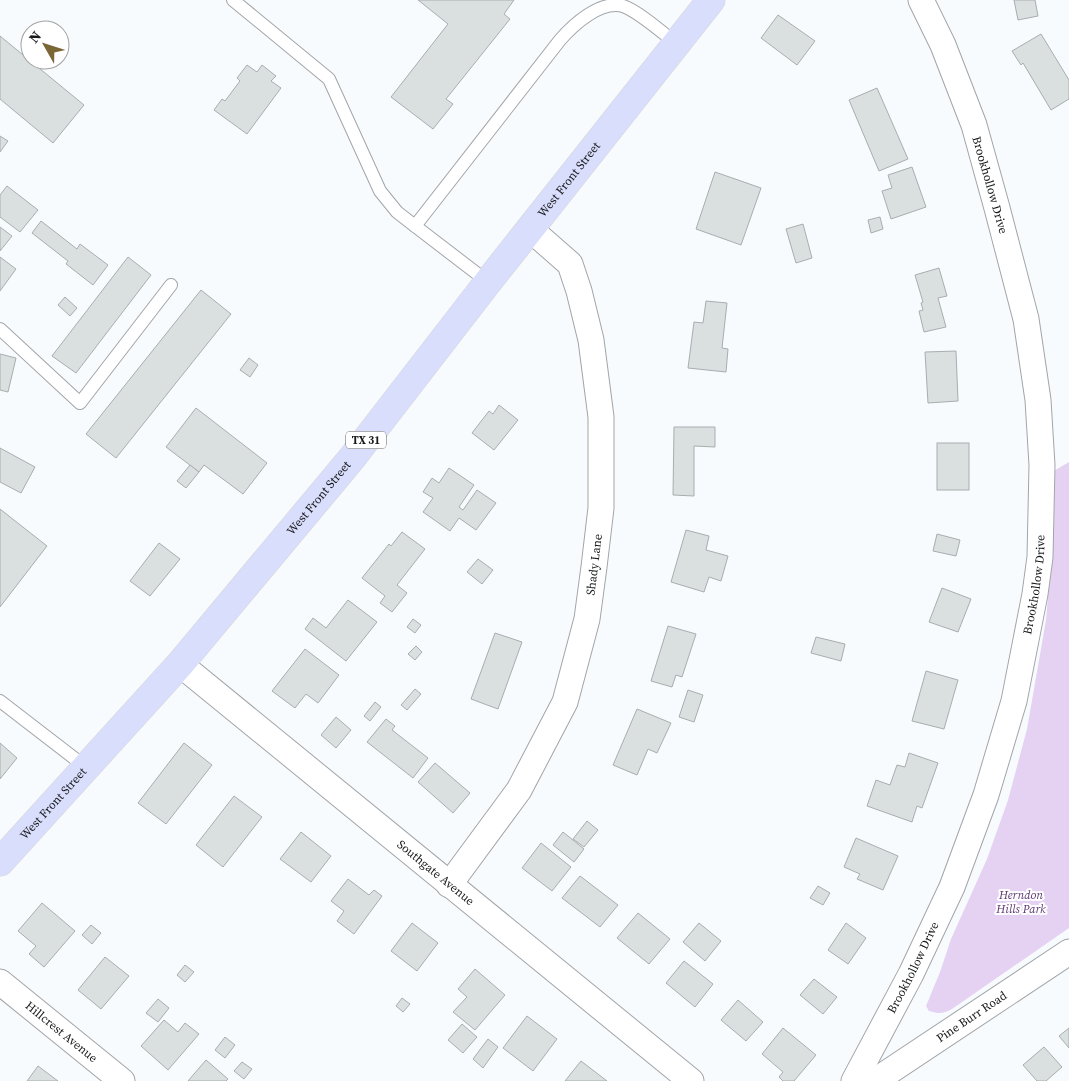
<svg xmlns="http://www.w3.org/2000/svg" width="1069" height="1081" viewBox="0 0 1069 1081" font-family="'Source Serif 4',serif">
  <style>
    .green { fill: #e5d2f3 }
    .building { fill: #dadfe0; stroke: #a8adaf }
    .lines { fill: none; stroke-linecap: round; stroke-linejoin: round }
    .service-casing { stroke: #a2a5a8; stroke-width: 14 }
    .minor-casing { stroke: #a2a5a8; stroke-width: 27 }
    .primary-casing { stroke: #d5d5d6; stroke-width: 29 }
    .service { stroke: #fff; stroke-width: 12 }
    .minor { stroke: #fff; stroke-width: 25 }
    .primary { stroke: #dadefd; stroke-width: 28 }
    .labels { text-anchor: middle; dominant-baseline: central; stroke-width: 4; stroke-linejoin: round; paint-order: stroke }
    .shield { fill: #fff; stroke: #5d5d5e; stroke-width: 1 }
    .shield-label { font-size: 11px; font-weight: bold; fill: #171819 }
    .street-label { font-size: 12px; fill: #171819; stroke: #fff }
    .park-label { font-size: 12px; font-style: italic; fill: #5c3a72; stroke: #fff }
  </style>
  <rect width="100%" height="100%" fill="#f8fbfe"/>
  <path class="green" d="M1069,462v466l-117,81c-9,5 -13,5 -23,2l-3,-5 14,-34 11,-33 36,-80 21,-59 19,-71 19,-109 6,-70 2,-40 -2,-38z"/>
  <g class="building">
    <polygon points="418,0 514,0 504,14 510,19 446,99 453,104 433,129 391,97 448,24"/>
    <polygon points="1014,0 1035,0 1038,16 1018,20"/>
    <polygon points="778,15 815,41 797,65 761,38"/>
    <polygon points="1041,34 1069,80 1069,99 1051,110 1023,63 1021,65 1012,51"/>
    <polygon points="0,36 84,105 53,143 0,99"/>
    <polygon points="247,65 257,72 262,65 276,76 271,81 281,88 247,134 214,110 222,99 225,101 240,81 237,78"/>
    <polygon points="877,88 908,159 879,171 849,100"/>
    <polygon points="0,136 8,141 0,152"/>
    <polygon points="912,167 926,207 891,219 882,191 892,188 888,175"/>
    <polygon points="715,172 761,188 741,245 696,229"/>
    <polygon points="7,186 38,210 20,232 0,217 0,195"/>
    <polygon points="880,217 883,229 871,233 868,220"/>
    <polygon points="41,221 77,249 80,244 108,265 93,285 66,264 68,261 32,233"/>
    <polygon points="803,224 812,258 796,263 786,229"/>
    <polygon points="0,227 12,236 0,251"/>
    <polygon points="0,257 16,269 0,291"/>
    <polygon points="128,257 151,275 76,373 52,356"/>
    <polygon points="939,268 947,296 938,298 946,327 924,332 919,311 923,310 921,303 923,302 915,275"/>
    <polygon points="201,290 231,314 116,458 86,434"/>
    <polygon points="65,297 77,308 70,316 58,305"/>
    <polygon points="706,301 727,303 722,348 728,349 726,372 688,368 694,322 703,323"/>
    <polygon points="956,351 958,401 928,403 925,352"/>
    <polygon points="0,354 16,358 8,392 0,390"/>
    <polygon points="249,358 258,365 250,377 240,370"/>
    <polygon points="499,405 518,420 494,450 472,433 489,411 493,414"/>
    <polygon points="196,408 267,463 243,494 204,465 199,472 166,447"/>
    <polygon points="674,427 715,427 715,447 694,446 694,496 673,495"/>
    <rect x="937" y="443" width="32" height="47"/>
    <polygon points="0,448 35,467 21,493 0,482"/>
    <polygon points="190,465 199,472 186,488 177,481"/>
    <polygon points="449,468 474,485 459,507 463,510 477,490 496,503 476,530 459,518 450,531 423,512 433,498 423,492 432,478 439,483"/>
    <polygon points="0,509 47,546 0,607"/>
    <polygon points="686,530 709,536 706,550 728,556 721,581 709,577 704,592 671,582"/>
    <polygon points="402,532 425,549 397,585 407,593 392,612 380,603 385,596 362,578 389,544 391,546"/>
    <polygon points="937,534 960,540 956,556 933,551"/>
    <polygon points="159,543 180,559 150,596 130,581"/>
    <polygon points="478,559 493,570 482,584 467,572"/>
    <polygon points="942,588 971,599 958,632 929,622"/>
    <polygon points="348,600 377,622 346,661 305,629 313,618 326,628"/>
    <polygon points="413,619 421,625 415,633 407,627"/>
    <polygon points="668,626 696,634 682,677 676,675 672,687 651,681"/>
    <polygon points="495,633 522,642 498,709 471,699"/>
    <polygon points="816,637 845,644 841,661 811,653"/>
    <polygon points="416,646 422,652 415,660 408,654"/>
    <polygon points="305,649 339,675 318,703 306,694 295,708 272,691"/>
    <polygon points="926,671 958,680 944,729 912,721"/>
    <polygon points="415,689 421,694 407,710 401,705"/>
    <polygon points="688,690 703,695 694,722 679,717"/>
    <polygon points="375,702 381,707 370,721 364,716"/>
    <polygon points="637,709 671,723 657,753 648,749 637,775 613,765"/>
    <polygon points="336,717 351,730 336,748 321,735"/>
    <polygon points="386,719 395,726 392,730 428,758 413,778 367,742"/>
    <polygon points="0,743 17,758 0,779"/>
    <polygon points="184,743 212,765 166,824 138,803"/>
    <polygon points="909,753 938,763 922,808 917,806 912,822 867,806 876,780 890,785 897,765 905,767"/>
    <polygon points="435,763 470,793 453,813 418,782"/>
    <polygon points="234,796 262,817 223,867 196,845"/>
    <polygon points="587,821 598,830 584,847 573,839"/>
    <polygon points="301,832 331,856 311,882 280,859"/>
    <polygon points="563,832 584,849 574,862 553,845"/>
    <polygon points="856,838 898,856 883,890 857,879 860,874 844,867"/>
    <polygon points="541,843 571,867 552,891 522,868"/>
    <polygon points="580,876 618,905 600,927 562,898"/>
    <polygon points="348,879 369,895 374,890 382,896 354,934 337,921 344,911 331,901"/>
    <polygon points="818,886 830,893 823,905 810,898"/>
    <polygon points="42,903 75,931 44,967 29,954 36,946 18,931"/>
    <polygon points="638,913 670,939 649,964 617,938"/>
    <polygon points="412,923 438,943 417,971 391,951"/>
    <polygon points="699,923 721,941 705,961 683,942"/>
    <polygon points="846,923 866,938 848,964 828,950"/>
    <polygon points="91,925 101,933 92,944 82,935"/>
    <polygon points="105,957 129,976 101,1009 78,990"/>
    <polygon points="684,961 713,984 695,1007 666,983"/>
    <polygon points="185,965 194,972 185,982 177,975"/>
    <polygon points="475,969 505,995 475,1030 453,1012 467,997 458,989"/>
    <polygon points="814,979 837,997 823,1014 800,995"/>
    <polygon points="402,998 410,1004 403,1012 396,1006"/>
    <polygon points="158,999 169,1008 158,1022 146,1013"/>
    <polygon points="738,1000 763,1022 746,1041 721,1020"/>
    <polygon points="527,1016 557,1039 533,1071 503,1048"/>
    <polygon points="164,1020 178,1032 185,1023 199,1034 168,1070 141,1046"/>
    <polygon points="462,1024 477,1037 463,1053 448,1040"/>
    <polygon points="783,1028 816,1055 794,1081 783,1081 779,1077 783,1072 762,1054"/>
    <polygon points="1069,1028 1069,1048 1059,1036"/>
    <polygon points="225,1037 235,1045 225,1058 215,1050"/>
    <polygon points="488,1039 498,1047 483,1068 473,1059"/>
    <polygon points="1044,1047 1062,1067 1046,1081 1037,1081 1023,1065"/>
    <polygon points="206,1060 228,1079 226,1081 188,1081"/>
    <polygon points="581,1061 607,1081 565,1081"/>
    <polygon points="242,1062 252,1069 244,1079 234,1071"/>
    <polygon points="38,1066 58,1081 27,1081"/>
  </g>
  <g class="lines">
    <g class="service-casing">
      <g id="service">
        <polyline points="233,0 329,79 380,191 397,212 415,226"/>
        <path d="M488,282l-73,-56 145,-186c13,-15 40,-40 63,-34 15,5 40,27 54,38"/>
        <polyline points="0,329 80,403 171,285"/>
        <polyline points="0,701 87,768"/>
      </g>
    </g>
    <g class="minor-casing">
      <g id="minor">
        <path id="s1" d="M180,664l511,417"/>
        <path id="s2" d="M449,885l70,-95 46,-88 22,-83 7,-52 7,-59v-91l-10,-77 -12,-49 -9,-27 -40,-35"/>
        <path id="s3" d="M0,982l122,99"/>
        <path id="s4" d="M854,1081l57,-107 41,-87 34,-92 28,-94 21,-107 5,-37 2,-92 -4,-65 -12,-81 -29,-111 -23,-83 -31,-80 -22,-45"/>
        <path id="s5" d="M875,1081l194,-129"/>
      </g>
    </g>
    <g class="primary-casing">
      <g id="primary">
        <path id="s6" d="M0,862l180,-198 172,-206 136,-176 223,-282"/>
      </g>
    </g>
    <use href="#service" class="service"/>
    <use href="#minor" class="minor"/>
    <use href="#primary" class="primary"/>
  </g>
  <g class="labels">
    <rect class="shield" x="346" y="431.5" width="40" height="17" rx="4"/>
    <g class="shield-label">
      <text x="366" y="440">TX 31</text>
    </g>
    <g class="street-label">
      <text stroke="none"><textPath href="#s6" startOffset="889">West Front Street</textPath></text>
      <text transform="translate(990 185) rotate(74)">Brookhollow Drive</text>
      <text stroke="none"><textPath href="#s6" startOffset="484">West Front Street</textPath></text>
      <text stroke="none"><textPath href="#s2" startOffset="358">Shady Lane</textPath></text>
      <text stroke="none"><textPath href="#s4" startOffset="532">Brookhollow Drive</textPath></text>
      <text stroke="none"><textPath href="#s6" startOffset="79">West Front Street</textPath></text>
      <text stroke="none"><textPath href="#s1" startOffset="330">Southgate Avenue</textPath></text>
      <text stroke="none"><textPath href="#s4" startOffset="128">Brookhollow Drive</textPath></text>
      <text stroke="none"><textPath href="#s5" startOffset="116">Pine Burr Road</textPath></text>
      <text stroke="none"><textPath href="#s3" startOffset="79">Hillcrest Avenue</textPath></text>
    </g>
    <g class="park-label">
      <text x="1021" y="895">Herndon<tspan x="1021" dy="14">Hills Park</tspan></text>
    </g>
  </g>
  <g transform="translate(45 45) rotate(309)"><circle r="24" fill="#ffffff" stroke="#a2a3a3"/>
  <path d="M0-4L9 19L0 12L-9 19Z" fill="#7b6736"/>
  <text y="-8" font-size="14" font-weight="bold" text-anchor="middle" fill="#171819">N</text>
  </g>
</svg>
